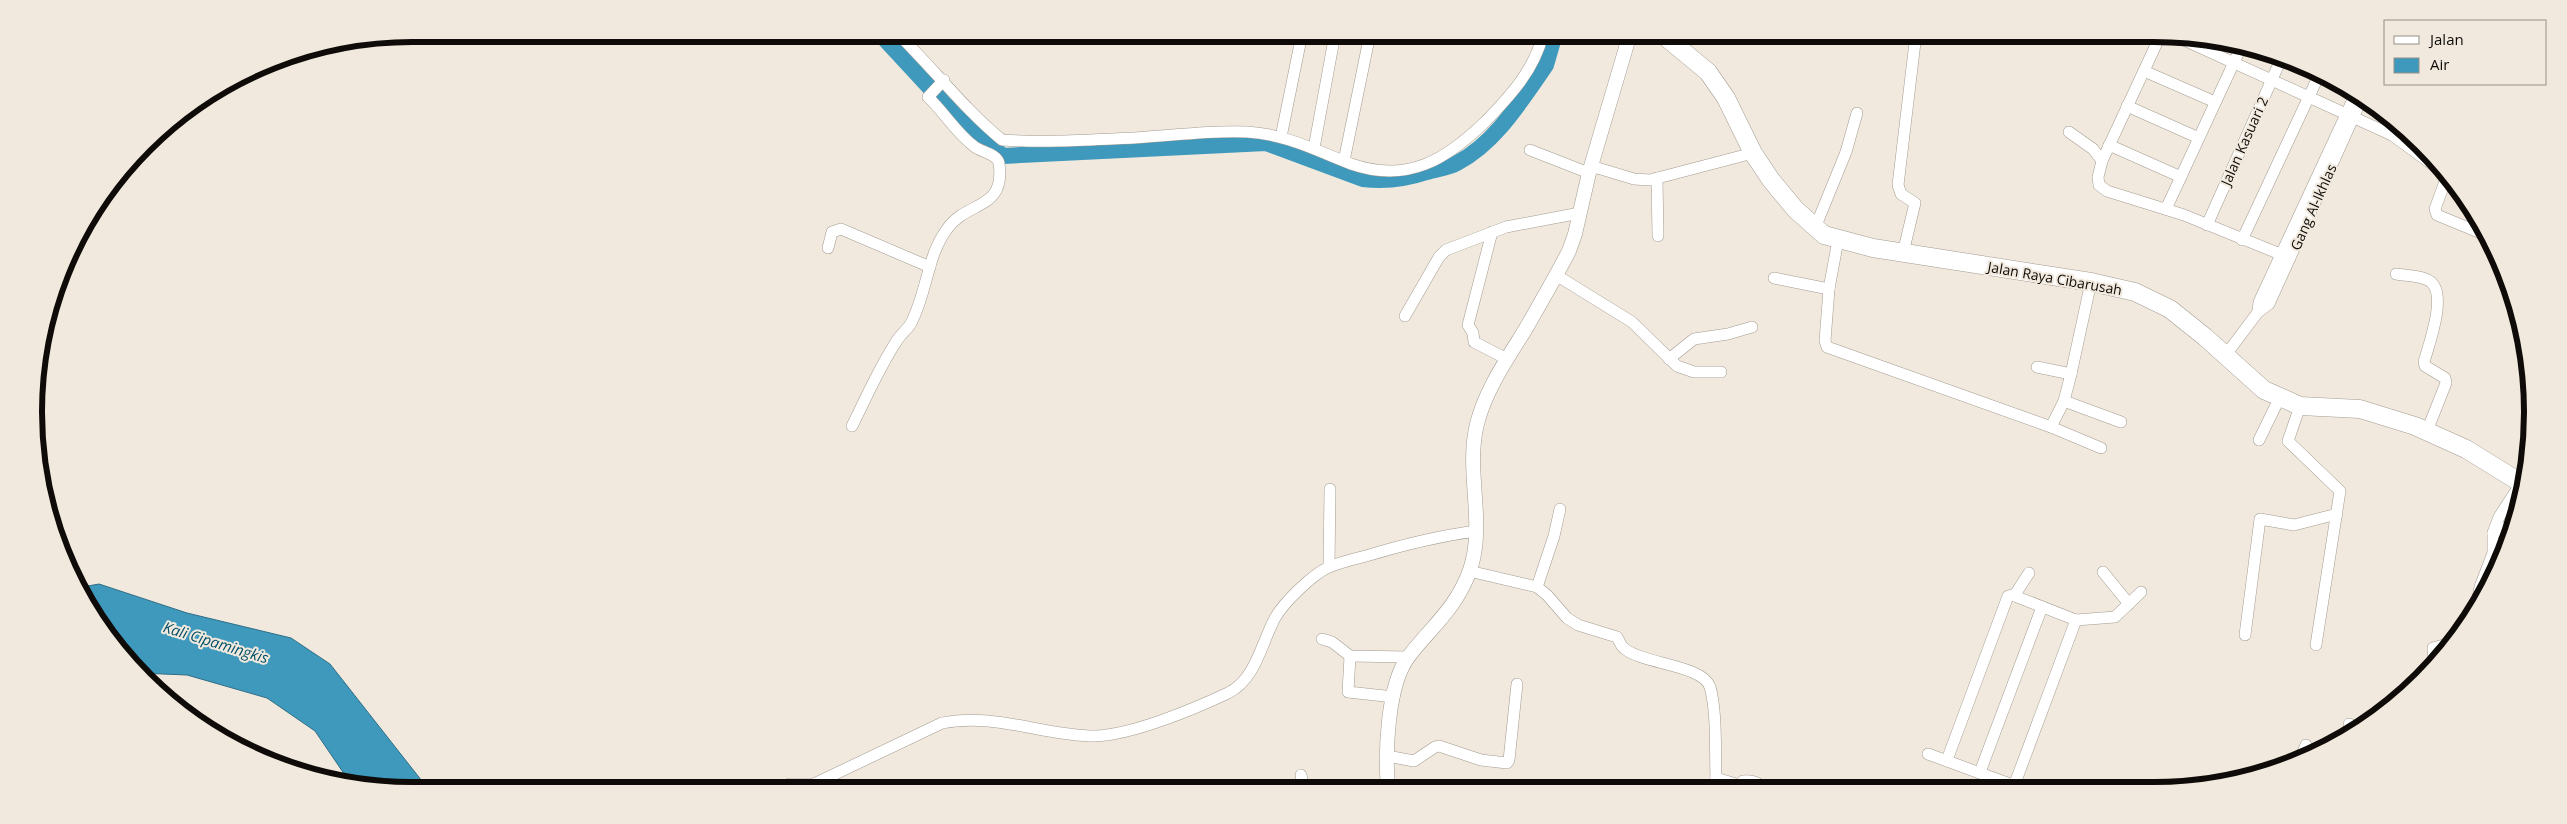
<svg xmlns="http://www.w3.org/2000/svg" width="2567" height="824" viewBox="0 0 2567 824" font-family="'Open Sans',sans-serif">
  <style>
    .water { fill: #3e99bd; stroke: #306e87 }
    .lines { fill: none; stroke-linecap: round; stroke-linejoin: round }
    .river { stroke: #3e99bd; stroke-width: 16 }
    .minor-casing { stroke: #a39b91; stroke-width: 12 }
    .tertiary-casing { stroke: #a39b91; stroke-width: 15 }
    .primary-casing { stroke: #a39b91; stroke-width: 19 }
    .minor { stroke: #fff; stroke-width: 11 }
    .tertiary { stroke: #fff; stroke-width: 14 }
    .primary { stroke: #fff; stroke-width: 18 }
    .labels { text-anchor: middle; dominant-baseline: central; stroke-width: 4; stroke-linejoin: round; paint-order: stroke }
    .street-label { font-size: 14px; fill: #0e0b08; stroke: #f1e9dd }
    .water-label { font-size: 15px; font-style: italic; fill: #004f68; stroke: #f1e9dd }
    .rim { fill: none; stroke: #0e0b08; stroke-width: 6 }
  </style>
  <rect width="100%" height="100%" fill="#f1e9dd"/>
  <polygon class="water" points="99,584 187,613 291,638 330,664 429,790 351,784 315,731 267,698 187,675 139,673 98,622 82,587"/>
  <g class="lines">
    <path class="river" d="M880,34l75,81 48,41 263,-13 97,36c23,3 43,0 64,-7 10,-3 21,-4 30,-9 36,-19 60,-56 83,-89l6,-9 9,-31"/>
    <g class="minor-casing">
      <g id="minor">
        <path d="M898,34c35,34 66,75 104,106 44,3 89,0 132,-2 38,-2 76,-8 113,-6 38,2 70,19 104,32 57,20 96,-5 135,-43 25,-26 49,-52 57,-87"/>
        <polyline points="2161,34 2102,161 2098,177 2099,185 2107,191 2184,215 2290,258"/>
        <polyline points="2173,35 2392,135 2448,176"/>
        <polyline points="2144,71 2215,102"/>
        <polyline points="2127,106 2199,138"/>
        <polyline points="2069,132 2093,149 2102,161"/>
        <polyline points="2392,135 2397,123"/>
        <polyline points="1281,137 1302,34"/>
        <polyline points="2109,145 2181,177"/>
        <polyline points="1314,148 1335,34"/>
        <polyline points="1530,150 1589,173"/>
        <polyline points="1344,161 1370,34"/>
        <polyline points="1591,166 1634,179 1650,180 1753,153"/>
        <polyline points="2447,176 2435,209 2437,215 2488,236"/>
        <polyline points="1657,178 1658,236"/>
        <polyline points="2166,209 2242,45"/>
        <polyline points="2207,225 2282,57"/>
        <polyline points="1815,228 1846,152 1857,113"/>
        <polyline points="1492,232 1468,325 1473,333 1474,342 1507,359"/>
        <polyline points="1838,240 1829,289 1825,341 1827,347 2051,427 2064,401 2071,374 2091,282"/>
        <polyline points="2242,240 2320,73"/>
        <polyline points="828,248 832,232 841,229 930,267"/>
        <polyline points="1903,253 1915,203 1901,194 1898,185 1916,34"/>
        <path d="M2396,274c11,2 26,1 35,8 16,14 -2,62 -7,80l1,4 20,12 1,5 -19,48"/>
        <polyline points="1556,275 1632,322 1677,366 1694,372 1721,372"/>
        <polyline points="1774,278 1829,289"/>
        <polyline points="2258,312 2259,302 2356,93"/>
        <polyline points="1405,316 1439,257 1446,250 1506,227 1580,213"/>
        <polyline points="2225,356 2258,312 2269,304 2363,96"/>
        <polyline points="1669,359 1694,339 1728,334 1752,327"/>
        <polyline points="2037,367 2071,374"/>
        <polyline points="2064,401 2121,422"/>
        <polyline points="2300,406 2288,441 2340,491 2316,645"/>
        <path d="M852,426c14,-28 27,-58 44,-84 4,-8 13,-13 16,-21 15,-29 15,-65 35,-92 20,-29 59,-18 52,-66 -2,-9 -17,-11 -24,-16 -19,-14 -30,-34 -47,-50l16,-17"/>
        <polyline points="2051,427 2101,448"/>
        <polyline points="2259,440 2280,397"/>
        <polyline points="2493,533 2511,525"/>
        <polyline points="1329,567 1330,489"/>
        <path d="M1469,571l68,16 10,8 20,23 11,7 39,12c2,3 4,10 8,12 18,15 78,16 85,38 7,24 5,65 6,91l-2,10"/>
        <polyline points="2103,572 2129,604"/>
        <polyline points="1537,587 1554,536 1560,509"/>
        <polyline points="2014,596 2029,573"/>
        <polyline points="2476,609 2480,587 2493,553 2493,533 2499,517 2521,483"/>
        <polyline points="2245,635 2260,519 2294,525 2337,514"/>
        <polyline points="1322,639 1332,642 1350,656 1408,657"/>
        <polyline points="1350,656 1348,692 1394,697"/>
        <polyline points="2434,660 2433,648 2447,644"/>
        <polyline points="2349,724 2358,727"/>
        <polyline points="1928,754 2018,787"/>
        <polyline points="1387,756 1414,761 1435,747 1439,746 1481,760 1507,763 1509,760 1517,684"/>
        <polyline points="2300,758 2306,745"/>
        <polyline points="1947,760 2008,596 2012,595 2076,620"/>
        <polyline points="1980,772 2042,607"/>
        <polyline points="1301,775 1304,789"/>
        <path d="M1716,778l23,7 4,-4c8,-1 15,1 21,7"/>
        <path d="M789,784h25l128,-61c52,-11 102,13 153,13 37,-1 99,-27 133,-43 28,-14 33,-49 47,-75 9,-16 38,-44 54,-51 12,-5 25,-8 37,-11 36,-11 73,-20 110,-25"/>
        <polyline points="2014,786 2076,620 2115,617 2141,592"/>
      </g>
    </g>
    <g class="tertiary-casing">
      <path id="tertiary" d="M1388,788c-3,-34 -1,-104 21,-132 23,-30 47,-47 61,-86 16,-47 -5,-98 7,-146 8,-33 30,-65 48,-94 15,-26 30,-52 44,-79l6,-17 14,-61 41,-139"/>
    </g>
    <g class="primary-casing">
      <polyline id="primary" points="1662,34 1708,72 1726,98 1753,153 1771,180 1795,209 1824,235 1873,248 2091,282 2135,292 2170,309 2205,337 2264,390 2280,397 2300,406 2360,409 2415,426 2466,449 2526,486"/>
    </g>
    <use href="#minor" class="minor"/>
    <use href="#tertiary" class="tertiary"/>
    <use href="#primary" class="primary"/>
  </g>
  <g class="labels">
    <g class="street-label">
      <text transform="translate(2244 141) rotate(-66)">Jalan Kasuari 2</text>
      <text transform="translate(2313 207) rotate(-66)">Gang Al-Ikhlas</text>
      <text transform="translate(2055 278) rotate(10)">Jalan Raya Cibarusah</text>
    </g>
    <g class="water-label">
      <text transform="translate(216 642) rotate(17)">Kali Cipamingkis</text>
    </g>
  </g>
  <path d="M0 0H2567V824H0ZM412 42H2154A370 370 0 0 1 2524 412V412A370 370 0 0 1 2154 782H412A370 370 0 0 1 42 412V412A370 370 0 0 1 412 42Z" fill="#f1e9dd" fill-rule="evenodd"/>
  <path class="rim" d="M412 42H2154A370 370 0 0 1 2524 412V412A370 370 0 0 1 2154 782H412A370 370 0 0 1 42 412V412A370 370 0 0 1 412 42Z"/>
  <rect x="2384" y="20" width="162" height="65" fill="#f1e9dd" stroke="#969088"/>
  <rect x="2394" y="36" width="25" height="8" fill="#ffffff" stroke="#969088"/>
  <text x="2430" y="45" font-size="15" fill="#0e0b08">Jalan</text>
  <rect x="2394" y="58" width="25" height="15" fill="#3e99bd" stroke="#969088"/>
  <text x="2430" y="70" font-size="15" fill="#0e0b08">Air</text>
</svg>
